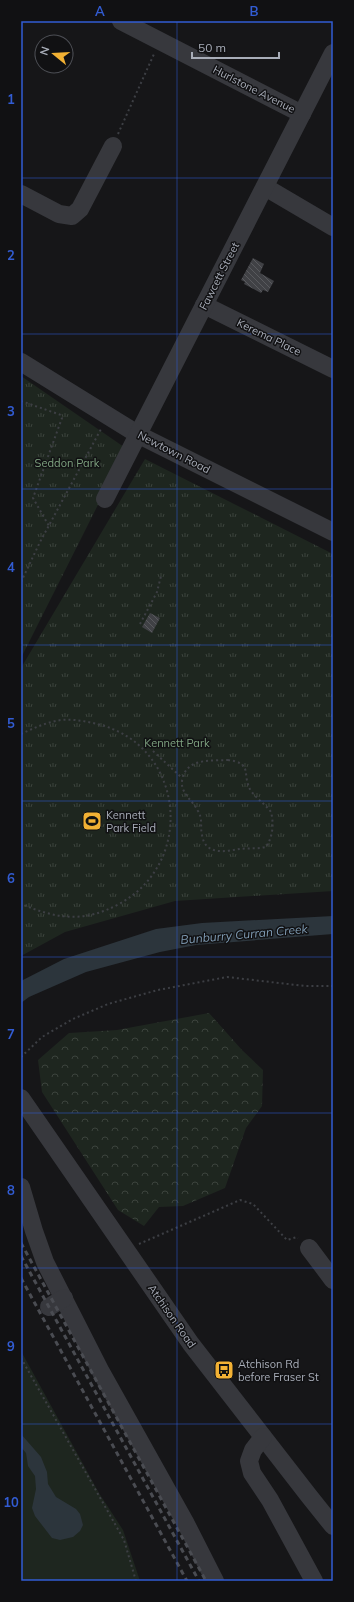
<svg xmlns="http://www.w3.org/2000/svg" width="354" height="1602" viewBox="0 0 354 1602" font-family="Mulish,sans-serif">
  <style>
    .grass { fill: #1e261f }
    .forest { fill: url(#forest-crowns) }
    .park { fill: url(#park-tufts) }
    .water { fill: #2c353c }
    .building { fill: url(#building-back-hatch) }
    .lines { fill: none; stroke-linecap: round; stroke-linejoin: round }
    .path { stroke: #3d3f44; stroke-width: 2; stroke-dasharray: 2 3; stroke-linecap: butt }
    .minor { stroke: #37383d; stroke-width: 18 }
    .rail { stroke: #4a4c52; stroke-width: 3; stroke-dasharray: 5 4; stroke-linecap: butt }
    .grid { fill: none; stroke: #325cd3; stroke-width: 1; stroke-opacity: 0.55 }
    .labels { text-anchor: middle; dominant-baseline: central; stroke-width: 3; stroke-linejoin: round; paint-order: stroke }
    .street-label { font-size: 11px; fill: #a8adb8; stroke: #111113 }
    .park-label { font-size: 11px; fill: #7fa381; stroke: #111113 }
    .poi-label { font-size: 11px; fill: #a8adb8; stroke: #111113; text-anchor: start }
    .water-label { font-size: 12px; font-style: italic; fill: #7f9bb3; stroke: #111113 }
    .neatline { fill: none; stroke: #325cd3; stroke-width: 1.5 }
    .grid-label { font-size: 13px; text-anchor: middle; font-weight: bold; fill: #325cd3 }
  </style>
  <defs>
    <pattern id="forest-crowns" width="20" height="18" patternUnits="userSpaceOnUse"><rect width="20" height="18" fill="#1e261f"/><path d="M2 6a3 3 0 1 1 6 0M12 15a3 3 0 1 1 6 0" fill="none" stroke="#3c433d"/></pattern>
    <pattern id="park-tufts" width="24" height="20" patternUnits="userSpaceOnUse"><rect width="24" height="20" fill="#1e261f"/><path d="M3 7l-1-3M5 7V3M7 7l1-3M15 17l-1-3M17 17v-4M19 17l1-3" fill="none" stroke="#3c433d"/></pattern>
    <pattern id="building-back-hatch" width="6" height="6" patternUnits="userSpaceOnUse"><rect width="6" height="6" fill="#404145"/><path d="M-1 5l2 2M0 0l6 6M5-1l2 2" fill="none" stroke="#595a5e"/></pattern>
  </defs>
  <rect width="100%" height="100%" fill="#161618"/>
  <polygon class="grass" points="21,1351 99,1493 123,1530 140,1581 21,1581"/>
  <polygon class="forest" points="209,1013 242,1050 263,1070 262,1106 246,1128 225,1188 183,1206 159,1207 144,1226 118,1210 42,1092 38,1060 69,1033 117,1030"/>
  <g class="park">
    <polygon points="21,376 124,447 122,457 21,658"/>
    <polygon points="145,459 333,554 333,891 175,901 65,932 21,956 21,668"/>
  </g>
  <g class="water">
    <polygon points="333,916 333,934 196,945 160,952 86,972 29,997 21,1003 21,981 64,959 156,929 202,923"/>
    <polygon points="21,1434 41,1457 47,1472 48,1484 56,1497 76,1509 80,1514 83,1525 80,1531 73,1537 60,1540 52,1538 35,1516 32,1508 36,1489 35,1476 28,1466 26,1453 21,1447"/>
  </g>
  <g class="building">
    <polygon points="253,258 264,264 260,273 274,281 268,292 263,290 261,293 244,284 245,282 241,280"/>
    <polygon points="150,613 160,618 152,633 142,627"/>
  </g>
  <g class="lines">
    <g class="path">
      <polyline points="118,134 154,54"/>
      <polyline points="21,401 61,415 62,418 33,498 49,526"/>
      <polyline points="21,582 40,542 101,429"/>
      <polyline points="140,624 157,592 161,576"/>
      <path d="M21,734c13,-6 26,-12 40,-14 12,-1 24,1 36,4 87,20 100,138 22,180 -35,19 -62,15 -98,0"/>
      <polyline points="153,751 182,778"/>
      <path d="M228,760c26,3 13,15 23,31 6,8 14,13 20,21 3,12 2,24 -5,35 -9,2 -18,1 -27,2 -15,3 -34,6 -37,-14 -2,-8 1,-16 -4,-24 -4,-8 -12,-14 -15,-22 -2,-5 -1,-11 1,-15 7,-16 29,-13 44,-14z"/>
      <polyline points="21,1057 42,1037 73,1019 108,1004 158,990 227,977 305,986 333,986"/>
      <polyline points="139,1244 240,1200 253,1204 287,1240 297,1237 298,1238"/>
      <polyline points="21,1358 124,1540 136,1581"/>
    </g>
    <g class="minor">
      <polyline points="121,21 302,114"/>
      <polyline points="265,187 333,227"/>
      <polyline points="21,194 59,214 72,216 80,209 113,146"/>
      <polyline points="204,305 333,369"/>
      <polyline points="21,362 139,435 333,532"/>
      <polyline points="105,499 333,53"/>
      <polyline points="21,1098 191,1344 309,1496 333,1526"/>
      <polyline points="21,1187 34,1231 45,1262 101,1372 186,1524 215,1581"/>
      <polyline points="309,1248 333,1280"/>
      <polyline points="49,1307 64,1298"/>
      <polyline points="263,1437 253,1450 249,1461 252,1473 270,1500 314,1581"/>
    </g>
    <g class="rail">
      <polyline points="21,1243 206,1581"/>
      <polyline points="21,1256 199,1581"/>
      <polyline points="21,1278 187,1581"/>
    </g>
  </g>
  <path class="grid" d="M177,21v1560M21,178h312M21,334h312M21,489h312M21,645h312M21,801h312M21,957h312M21,1113h312M21,1268h312M21,1424h312"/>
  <defs>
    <g id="stadium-square" transform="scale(1)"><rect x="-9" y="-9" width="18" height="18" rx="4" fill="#f2b134" stroke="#111113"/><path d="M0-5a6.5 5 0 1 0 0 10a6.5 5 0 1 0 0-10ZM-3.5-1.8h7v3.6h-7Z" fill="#111"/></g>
    <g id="bus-square" transform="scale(1)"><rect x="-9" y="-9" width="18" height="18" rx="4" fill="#f2b134" stroke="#111113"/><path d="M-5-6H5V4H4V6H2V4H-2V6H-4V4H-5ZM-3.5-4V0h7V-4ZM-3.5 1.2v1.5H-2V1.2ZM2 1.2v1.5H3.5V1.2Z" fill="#111"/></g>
  </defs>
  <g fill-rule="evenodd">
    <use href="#stadium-square" x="92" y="821"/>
    <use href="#bus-square" x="224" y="1370"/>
  </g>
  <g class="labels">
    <g class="street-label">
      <text transform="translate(254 89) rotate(27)">Hurlstone Avenue</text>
      <text transform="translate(219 276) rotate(-63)">Fawcett Street</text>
      <text transform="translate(269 337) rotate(26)">Kerema Place</text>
      <text transform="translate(174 452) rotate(27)">Newtown Road</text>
      <text transform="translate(172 1316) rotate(55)">Atchison Road</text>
    </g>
    <g class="park-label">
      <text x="67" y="463">Seddon Park</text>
      <text x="177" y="743">Kennett Park</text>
    </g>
    <g class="poi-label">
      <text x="106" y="815">Kennett<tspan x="106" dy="13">Park Field</tspan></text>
      <text x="238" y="1364">Atchison Rd<tspan x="238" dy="13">before Fraser St</tspan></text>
    </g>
    <g class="water-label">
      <text transform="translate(244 934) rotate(-5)">Bunburry Curran Creek</text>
    </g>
  </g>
  <rect width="354" height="1602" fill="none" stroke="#111113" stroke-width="44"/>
  <g transform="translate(54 54) rotate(288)"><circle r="19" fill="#111113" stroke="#4d4f55"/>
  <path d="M0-3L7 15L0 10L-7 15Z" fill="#f2b134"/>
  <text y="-6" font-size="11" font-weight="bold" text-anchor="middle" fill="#a8adb8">N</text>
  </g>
  <path d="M192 52v6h87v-6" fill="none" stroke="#a8adb8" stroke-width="2"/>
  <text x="198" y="52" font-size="12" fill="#a8adb8" stroke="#111113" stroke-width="3" paint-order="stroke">50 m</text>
  <rect x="22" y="22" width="310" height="1558" class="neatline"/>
  <g class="grid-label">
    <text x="100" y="16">A</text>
    <text x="254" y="16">B</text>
    <text x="11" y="104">1</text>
    <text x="11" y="260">2</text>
    <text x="11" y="416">3</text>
    <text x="11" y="572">4</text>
    <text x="11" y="728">5</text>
    <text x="11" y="883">6</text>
    <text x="11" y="1039">7</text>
    <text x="11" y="1195">8</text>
    <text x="11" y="1351">9</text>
    <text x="11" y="1507">10</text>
  </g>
</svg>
